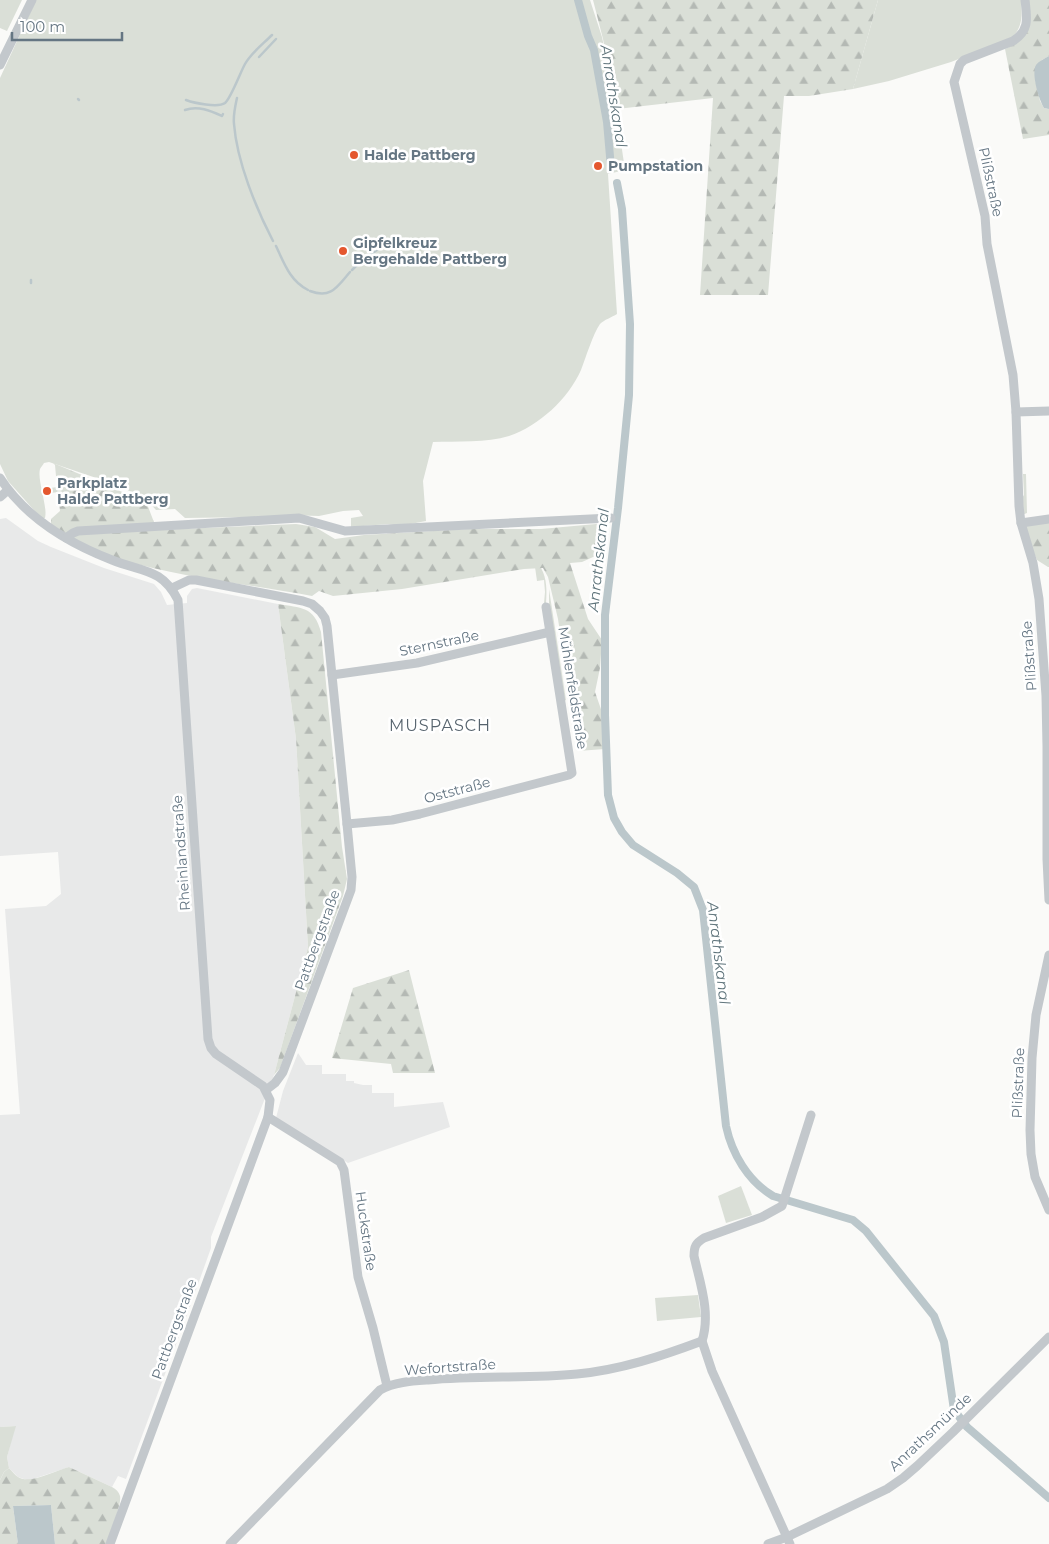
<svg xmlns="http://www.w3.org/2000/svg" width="1049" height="1544" viewBox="0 0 1049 1544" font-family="Montserrat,sans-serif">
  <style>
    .built { fill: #e8e9e9 }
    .green { fill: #dadfd7 }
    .forest { fill: url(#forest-firs) }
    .water { fill: #bbc7cb }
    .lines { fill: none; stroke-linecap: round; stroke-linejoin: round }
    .stream { stroke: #bbc7cb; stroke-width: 2.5 }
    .canal { stroke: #bbc7cb; stroke-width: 8 }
    .minor { stroke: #c3c8cc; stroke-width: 9 }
    .poi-dot { fill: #e4572e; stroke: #fff; stroke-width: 2 }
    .labels { text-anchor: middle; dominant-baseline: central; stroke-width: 5; stroke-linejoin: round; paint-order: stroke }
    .poi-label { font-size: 14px; font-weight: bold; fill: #657683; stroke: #fff; text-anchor: start }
    .street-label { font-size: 14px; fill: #657683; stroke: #fff }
    .water-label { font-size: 15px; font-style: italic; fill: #60757c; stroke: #fff }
    .quarter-label { font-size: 16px; letter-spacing: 1px; fill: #57646e; stroke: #fff }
  </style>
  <defs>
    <pattern id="forest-firs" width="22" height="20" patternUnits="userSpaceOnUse" patternTransform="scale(1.25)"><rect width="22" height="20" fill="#dadfd7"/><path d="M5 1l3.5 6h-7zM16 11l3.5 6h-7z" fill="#b4b9b4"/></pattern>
  </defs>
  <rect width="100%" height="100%" fill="#fafaf8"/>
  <g class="built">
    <polygon points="6,518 38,541 51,547 104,568 154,584 161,592 167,605 187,603 187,596 192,589 197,588 278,604 296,739 308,947 274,1075 211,1237 211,1248 191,1304 126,1479 118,1476 112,1487 69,1467 33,1479 27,1480 18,1477 9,1468 7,1457 15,1426 0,1427 0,1115 20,1114 5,909 46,906 61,894 58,852 0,856 0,519"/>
    <polygon points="298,1053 306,1065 322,1065 322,1074 346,1074 346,1081 354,1081 354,1083 363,1085 372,1085 372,1093 394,1093 394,1107 443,1102 450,1127 348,1163 276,1118 283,1091"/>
  </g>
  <g class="green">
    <polygon points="0,0 22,0 7,31 0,28"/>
    <path d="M36,0h554l12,37 12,58 11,75 -17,4 9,140c-5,3 -13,6 -17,10 -7,10 -14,33 -19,46 -13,29 -42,56 -72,66 -22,7 -53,5 -76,6l-10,39 3,40 -26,5 -12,-2 -37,3v-9l12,-2 -4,-6 -16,1 -24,5 -33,-1 -22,2 -79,1 -10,-9 -19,1 -8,-9 -28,-15 -71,-24 -5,1c-1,2 -3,4 -4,6 -3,11 8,38 5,49h-4l-33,-37 -8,-17v-386z"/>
    <path d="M878,0h143c1,16 2,26 -9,38l-61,24 -62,19 -36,8z"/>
    <polygon points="1023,474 1026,474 1027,513 1022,515 1022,498 1024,495"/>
    <path d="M535,567l6,1c6,10 6,24 5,35h-2l1,-11 -1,-12 -7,1z"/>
    <polygon points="549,589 566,700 564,701 549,614"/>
    <polygon points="741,1186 752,1215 726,1223 718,1196"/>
    <polygon points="698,1295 701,1317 657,1321 655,1298"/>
    <polygon points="16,1426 7,1457 9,1468 4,1472 0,1480 0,1427"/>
  </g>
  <g class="forest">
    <polygon points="593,0 878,0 853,89 809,96 784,96 768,295 700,295 713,98 617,109 603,39"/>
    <path d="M1027,0h22v56l-7,4 -7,19 5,22 4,7 5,1v26l-26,4 -18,-90c28,-13 22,-22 22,-49z"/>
    <path d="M53,463l65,27 29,14 10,26 139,-6 19,3 20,12 29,-4 104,-6h73l66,-6 -5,30 -20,9 -12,1 18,56 14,21 -2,28 -5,24 8,23 2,34 -27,2 -20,-132 -10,-42 -5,-9 -19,1 -122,20 -69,7 -14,-5 -7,5c-64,-12 -130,-18 -193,-37 -24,-8 -47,-21 -68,-35v-5l9,-8 -2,-19 -7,1v-5l6,-1 -2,-22z"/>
    <polygon points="1049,519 1049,567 1048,567 1037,560 1021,523"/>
    <path d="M278,604c23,4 36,2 43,28l21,215 5,32 -4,17 -63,172 -6,7 34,-128 -12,-208z"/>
    <polygon points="409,970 435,1073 393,1073 391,1064 332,1058 353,988"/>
    <path d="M69,1467l43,20c4,2 7,5 8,9 2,9 -11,38 -14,48h-51l-4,-39 -38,1 5,38h-18v-64l4,-8 5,-4c3,3 6,7 9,9 12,8 38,-7 51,-10z"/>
  </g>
  <g class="water">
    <path d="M1049,56v53l-5,-1c-5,-8 -13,-34 -8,-43 3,-4 8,-6 13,-9z"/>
    <polygon points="51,1505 55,1544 18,1544 13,1506"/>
  </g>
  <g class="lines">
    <g class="stream">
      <polyline points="259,57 276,39"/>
      <path d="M237,98c-2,9 -4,17 -3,26 3,38 22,84 39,117"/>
      <polyline points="78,99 79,100"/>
      <path d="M186,100c8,3 32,8 39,3 6,-5 15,-30 20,-39 7,-12 18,-20 27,-29"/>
      <path d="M185,110c13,-5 26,1 37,6l1,-2"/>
      <path d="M276,246c8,17 14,35 32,44"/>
      <polyline points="352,270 361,261 387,243"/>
      <polyline points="31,283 31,280"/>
      <path d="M310,291c21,8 27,-4 40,-19"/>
    </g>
    <g class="canal">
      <polyline points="578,0 588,36 594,50 607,122 611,168"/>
      <path d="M617,183l5,26 8,115 -1,71 -11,113 -13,107v100l3,80 6,23 8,14 11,13 44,28 17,14 9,23 23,216c6,28 22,55 47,70l80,24 13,11 68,85 10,26 10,68 13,17 82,71"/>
    </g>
    <g class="minor">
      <path d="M1025,0c2,18 5,30 -12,41l-49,19 -4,4 -6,18 31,134 2,28 26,131 3,37 3,94 2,17 12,40 6,36 7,97 1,51v112l2,41"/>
      <polyline points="0,65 32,0"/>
      <polyline points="1016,412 1049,411"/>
      <path d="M0,478c26,40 68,65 112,82 30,12 50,8 66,40l30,439 3,9 5,6 47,32 7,14 -2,17 -158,427"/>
      <polyline points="0,497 8,490"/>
      <polyline points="1021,523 1049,519"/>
      <polyline points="66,538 73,533 78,531 299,518 345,531 611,518"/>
      <polyline points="172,588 189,580 196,580 303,601 312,604 320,611 325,618 327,626 347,824 352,877 351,890 283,1072 275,1083 266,1090"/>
      <polyline points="332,675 417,663 550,632"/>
      <polyline points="347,824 392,820 420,814 569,775 572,773 546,607"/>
      <polyline points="1049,955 1036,1015 1032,1058 1030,1130 1031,1154 1035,1177 1049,1210"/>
      <polyline points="268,1117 340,1162 344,1170 358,1277 373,1328 387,1386"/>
      <path d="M702,1341c9,-28 -2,-58 -8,-85 0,-10 2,-13 10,-18l58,-21 20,-11 29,-91"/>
      <path d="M230,1544l150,-154c14,-8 33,-9 48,-10 50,-5 100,-1 149,-6 43,-4 85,-18 125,-33l10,30 78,173"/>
      <polyline points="768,1544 787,1537 887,1489 903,1478 917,1466 953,1432 1049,1337"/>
    </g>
  </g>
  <g class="poi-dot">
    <circle cx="354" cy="155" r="5"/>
    <circle cx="598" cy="166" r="5"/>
    <circle cx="343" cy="251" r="5"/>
    <circle cx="47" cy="491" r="5"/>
  </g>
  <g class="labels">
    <g class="poi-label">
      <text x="364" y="155">Halde Pattberg</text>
      <text x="608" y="166">Pumpstation</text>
      <text x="353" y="243">Gipfelkreuz<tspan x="353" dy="16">Bergehalde Pattberg</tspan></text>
      <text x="57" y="483">Parkplatz<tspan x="57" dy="16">Halde Pattberg</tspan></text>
    </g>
    <g class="street-label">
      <text transform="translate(991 182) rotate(78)">Plißstraße</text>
      <text transform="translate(439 643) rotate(-12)">Sternstraße</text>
      <text transform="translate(1029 656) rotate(-94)">Plißstraße</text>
      <text transform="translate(573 688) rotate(81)">Mühlenfeldstraße</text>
      <text transform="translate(457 790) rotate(-15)">Oststraße</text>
      <text transform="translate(181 853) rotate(-94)">Rheinlandstraße</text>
      <text transform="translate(317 940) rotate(-70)">Pattbergstraße</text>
      <text transform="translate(1018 1083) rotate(-88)">Plißstraße</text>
      <text transform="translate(366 1231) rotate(82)">Huckstraße</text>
      <text transform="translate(174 1329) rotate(-70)">Pattbergstraße</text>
      <text transform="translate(450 1367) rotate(-4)">Wefortstraße</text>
      <text transform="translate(930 1432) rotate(-43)">Anrathsmünde</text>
    </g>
    <g class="water-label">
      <text transform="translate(614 96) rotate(81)">Anrathskanal</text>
      <text transform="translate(598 560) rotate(-84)">Anrathskanal</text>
      <text transform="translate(719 953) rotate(83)">Anrathskanal</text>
    </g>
    <g class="quarter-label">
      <text x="440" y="725">MUSPASCH</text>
    </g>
  </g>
  <path d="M12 32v8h110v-8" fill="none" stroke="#657683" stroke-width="2.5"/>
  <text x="20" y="32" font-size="15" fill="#657683" stroke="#ffffff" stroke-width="4" paint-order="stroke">100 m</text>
</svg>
